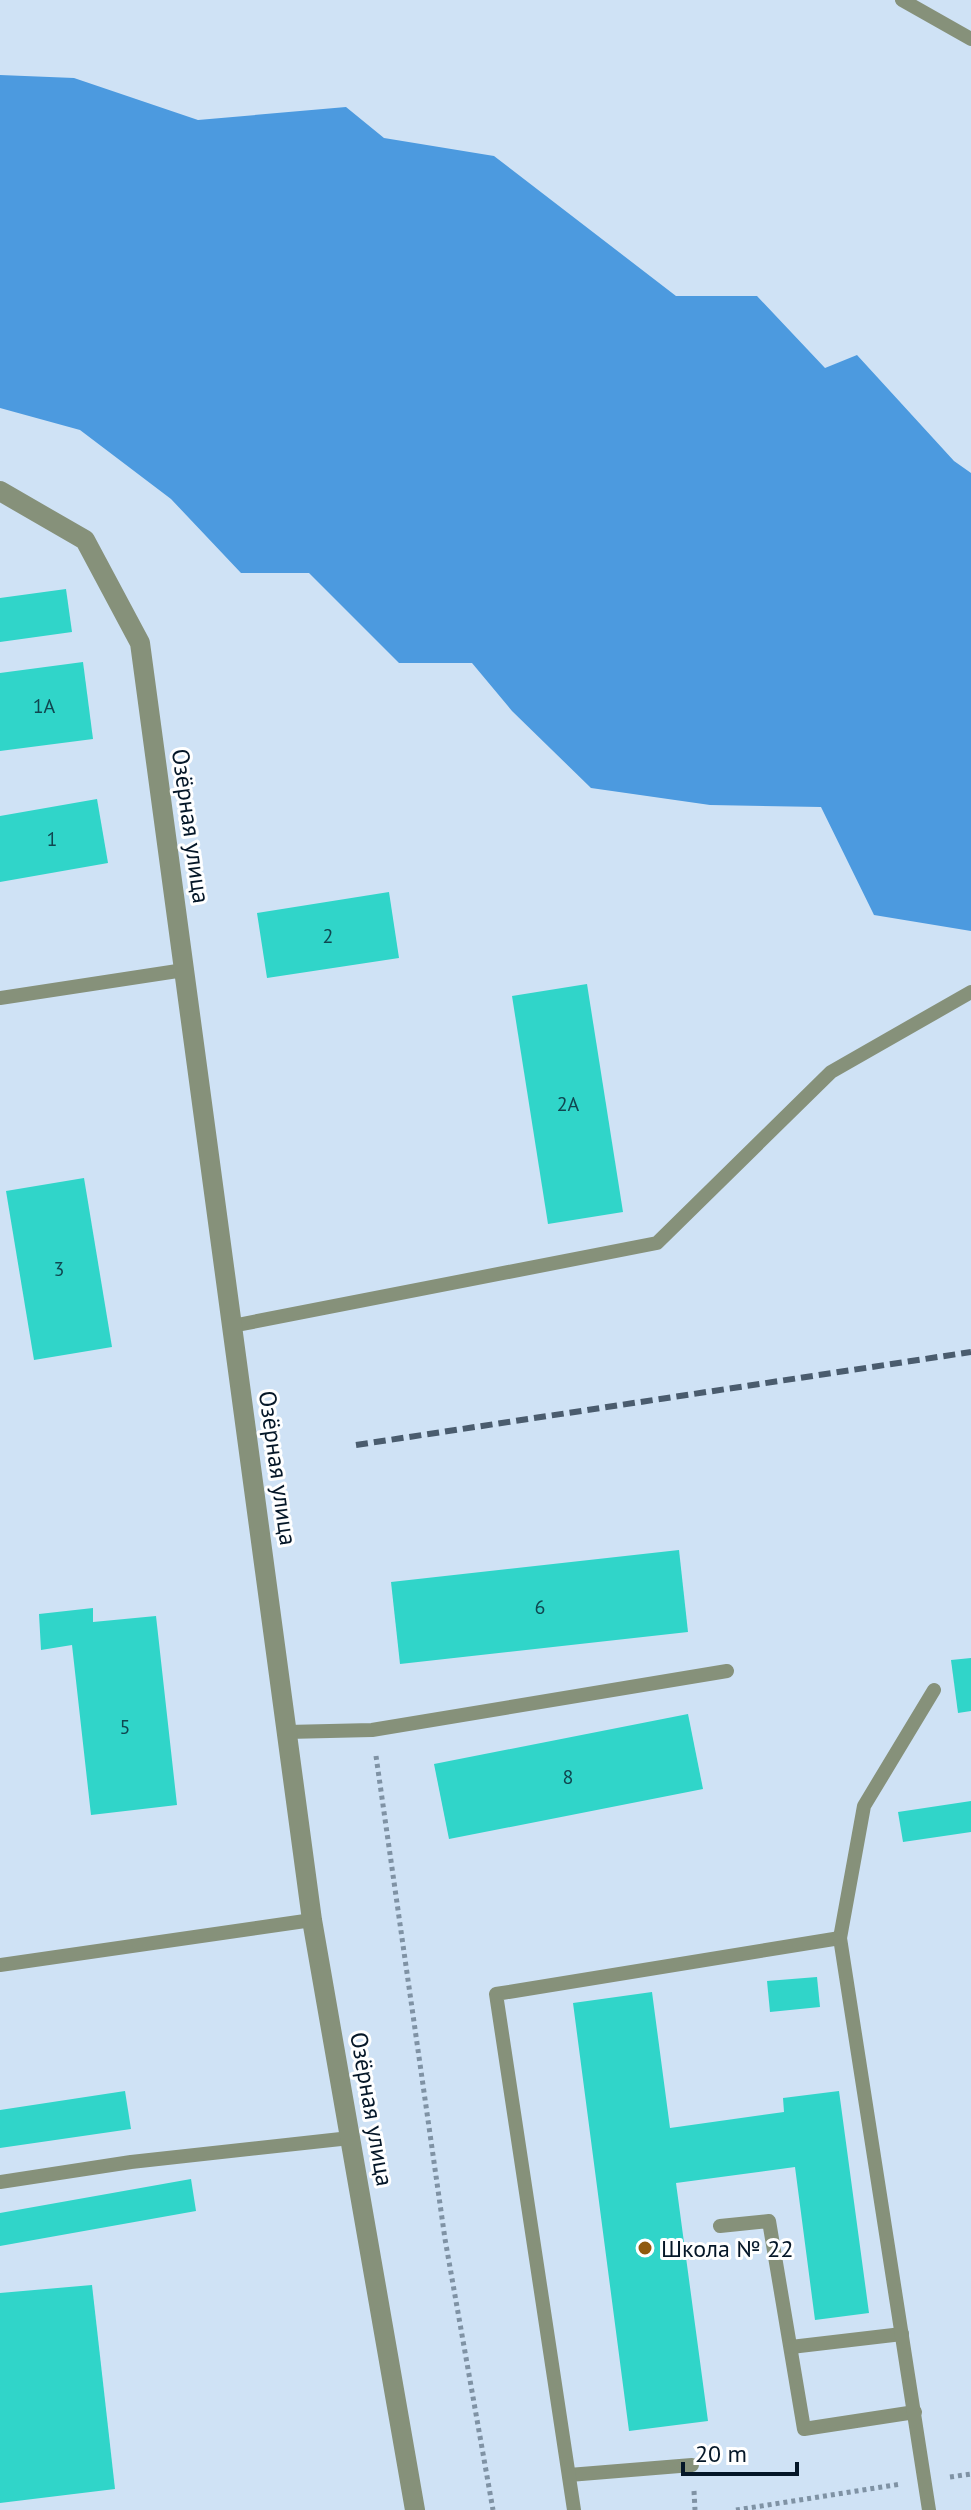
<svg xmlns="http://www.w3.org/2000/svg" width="971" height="2510" viewBox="0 0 971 2510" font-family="'PT Sans',sans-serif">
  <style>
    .water { fill: #4c9adf }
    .building { fill: #30d5c9 }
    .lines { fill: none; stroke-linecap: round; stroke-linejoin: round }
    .path { stroke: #7f92a4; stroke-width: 5; stroke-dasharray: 4 4; stroke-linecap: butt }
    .service { stroke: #86917a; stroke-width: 14 }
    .minor { stroke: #86917a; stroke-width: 20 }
    .rail { stroke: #4a5c6e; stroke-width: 6; stroke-dasharray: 12 6; stroke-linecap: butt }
    .poi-dot { fill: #905a0f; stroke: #fff; stroke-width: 3 }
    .labels { text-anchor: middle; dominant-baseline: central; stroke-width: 6; stroke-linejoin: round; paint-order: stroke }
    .number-label { font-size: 20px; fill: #104650 }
    .street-label { font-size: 24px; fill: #051728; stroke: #fff }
    .poi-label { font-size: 24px; fill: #051728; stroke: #fff; text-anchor: start }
  </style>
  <rect width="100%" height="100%" fill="#cfe2f5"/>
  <polygon class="water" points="0,75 74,78 198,120 346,107 384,138 494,156 676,296 757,296 825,368 857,355 954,461 971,473 971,931 874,915 821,807 710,805 591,788 512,711 472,663 399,663 309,573 241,573 171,499 80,430 0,408"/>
  <g class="building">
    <polygon points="66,589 72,632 0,642 0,598"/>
    <polygon points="83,662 93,739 0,751 0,673"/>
    <polygon points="97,799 108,863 0,882 0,816"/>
    <polygon points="389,892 399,958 267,978 257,913"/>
    <polygon points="587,984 623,1212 548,1224 512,996"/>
    <polygon points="84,1178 112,1347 34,1360 6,1191"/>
    <polygon points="679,1550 688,1632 400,1664 391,1582"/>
    <polygon points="93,1608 93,1622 156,1616 177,1805 91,1815 72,1645 41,1650 39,1614"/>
    <polygon points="971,1658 971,1711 958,1713 951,1660"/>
    <polygon points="688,1714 703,1789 449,1839 434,1764"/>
    <polygon points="971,1801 971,1832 903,1842 898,1812"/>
    <polygon points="817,1977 820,2007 770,2012 767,1981"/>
    <polygon points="652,1992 670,2128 784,2112 783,2098 839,2091 869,2313 815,2320 795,2167 676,2183 708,2421 629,2431 573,2003"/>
    <polygon points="125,2091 131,2129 0,2148 0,2110"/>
    <polygon points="191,2179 196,2211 0,2246 0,2213"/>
    <polygon points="92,2285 115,2489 0,2503 0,2293"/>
  </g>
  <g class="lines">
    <g class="path">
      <polyline points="376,1756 445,2239 493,2510"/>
      <polyline points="950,2477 971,2474"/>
      <polyline points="694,2491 695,2510"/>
      <polyline points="736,2510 901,2484"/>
    </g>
    <g class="service">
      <polyline points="902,0 971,39"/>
      <polyline points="0,998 184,970"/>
      <polyline points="232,1326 657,1243 831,1072 971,992"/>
      <polyline points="287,1732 372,1730 727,1671"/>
      <polyline points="0,1965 312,1920"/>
      <polyline points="0,2182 131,2162 350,2138"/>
      <polyline points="720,2226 769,2221 804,2429 915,2412"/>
      <polyline points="791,2347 902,2334"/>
      <polyline points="569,2475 692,2465"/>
      <polyline points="574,2510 496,1994 840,1938"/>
      <polyline points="929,2510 840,1938 864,1806 934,1690"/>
    </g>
    <polyline class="minor" points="0,491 85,540 140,643 312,1920 415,2510"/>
    <polyline class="rail" points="356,1445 971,1352"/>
  </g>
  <circle class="poi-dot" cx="645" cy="2248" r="8"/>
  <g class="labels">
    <g class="number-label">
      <text x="44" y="706">1А</text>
      <text x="52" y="839">1</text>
      <text x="328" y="936">2</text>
      <text x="568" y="1104">2А</text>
      <text x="59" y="1269">3</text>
      <text x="540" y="1607">6</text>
      <text x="125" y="1727">5</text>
      <text x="568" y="1777">8</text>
    </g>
    <g class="street-label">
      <text transform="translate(191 826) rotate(82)">Озёрная улица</text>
      <text transform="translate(278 1468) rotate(82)">Озёрная улица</text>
      <text transform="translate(372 2109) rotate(80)">Озёрная улица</text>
    </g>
    <g class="poi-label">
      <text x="661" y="2248">Школа № 22</text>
    </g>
  </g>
  <path d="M683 2462v12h114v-12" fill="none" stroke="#051728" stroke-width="4"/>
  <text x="695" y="2462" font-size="24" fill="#051728" stroke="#ffffff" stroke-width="6" paint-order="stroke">20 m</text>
</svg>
